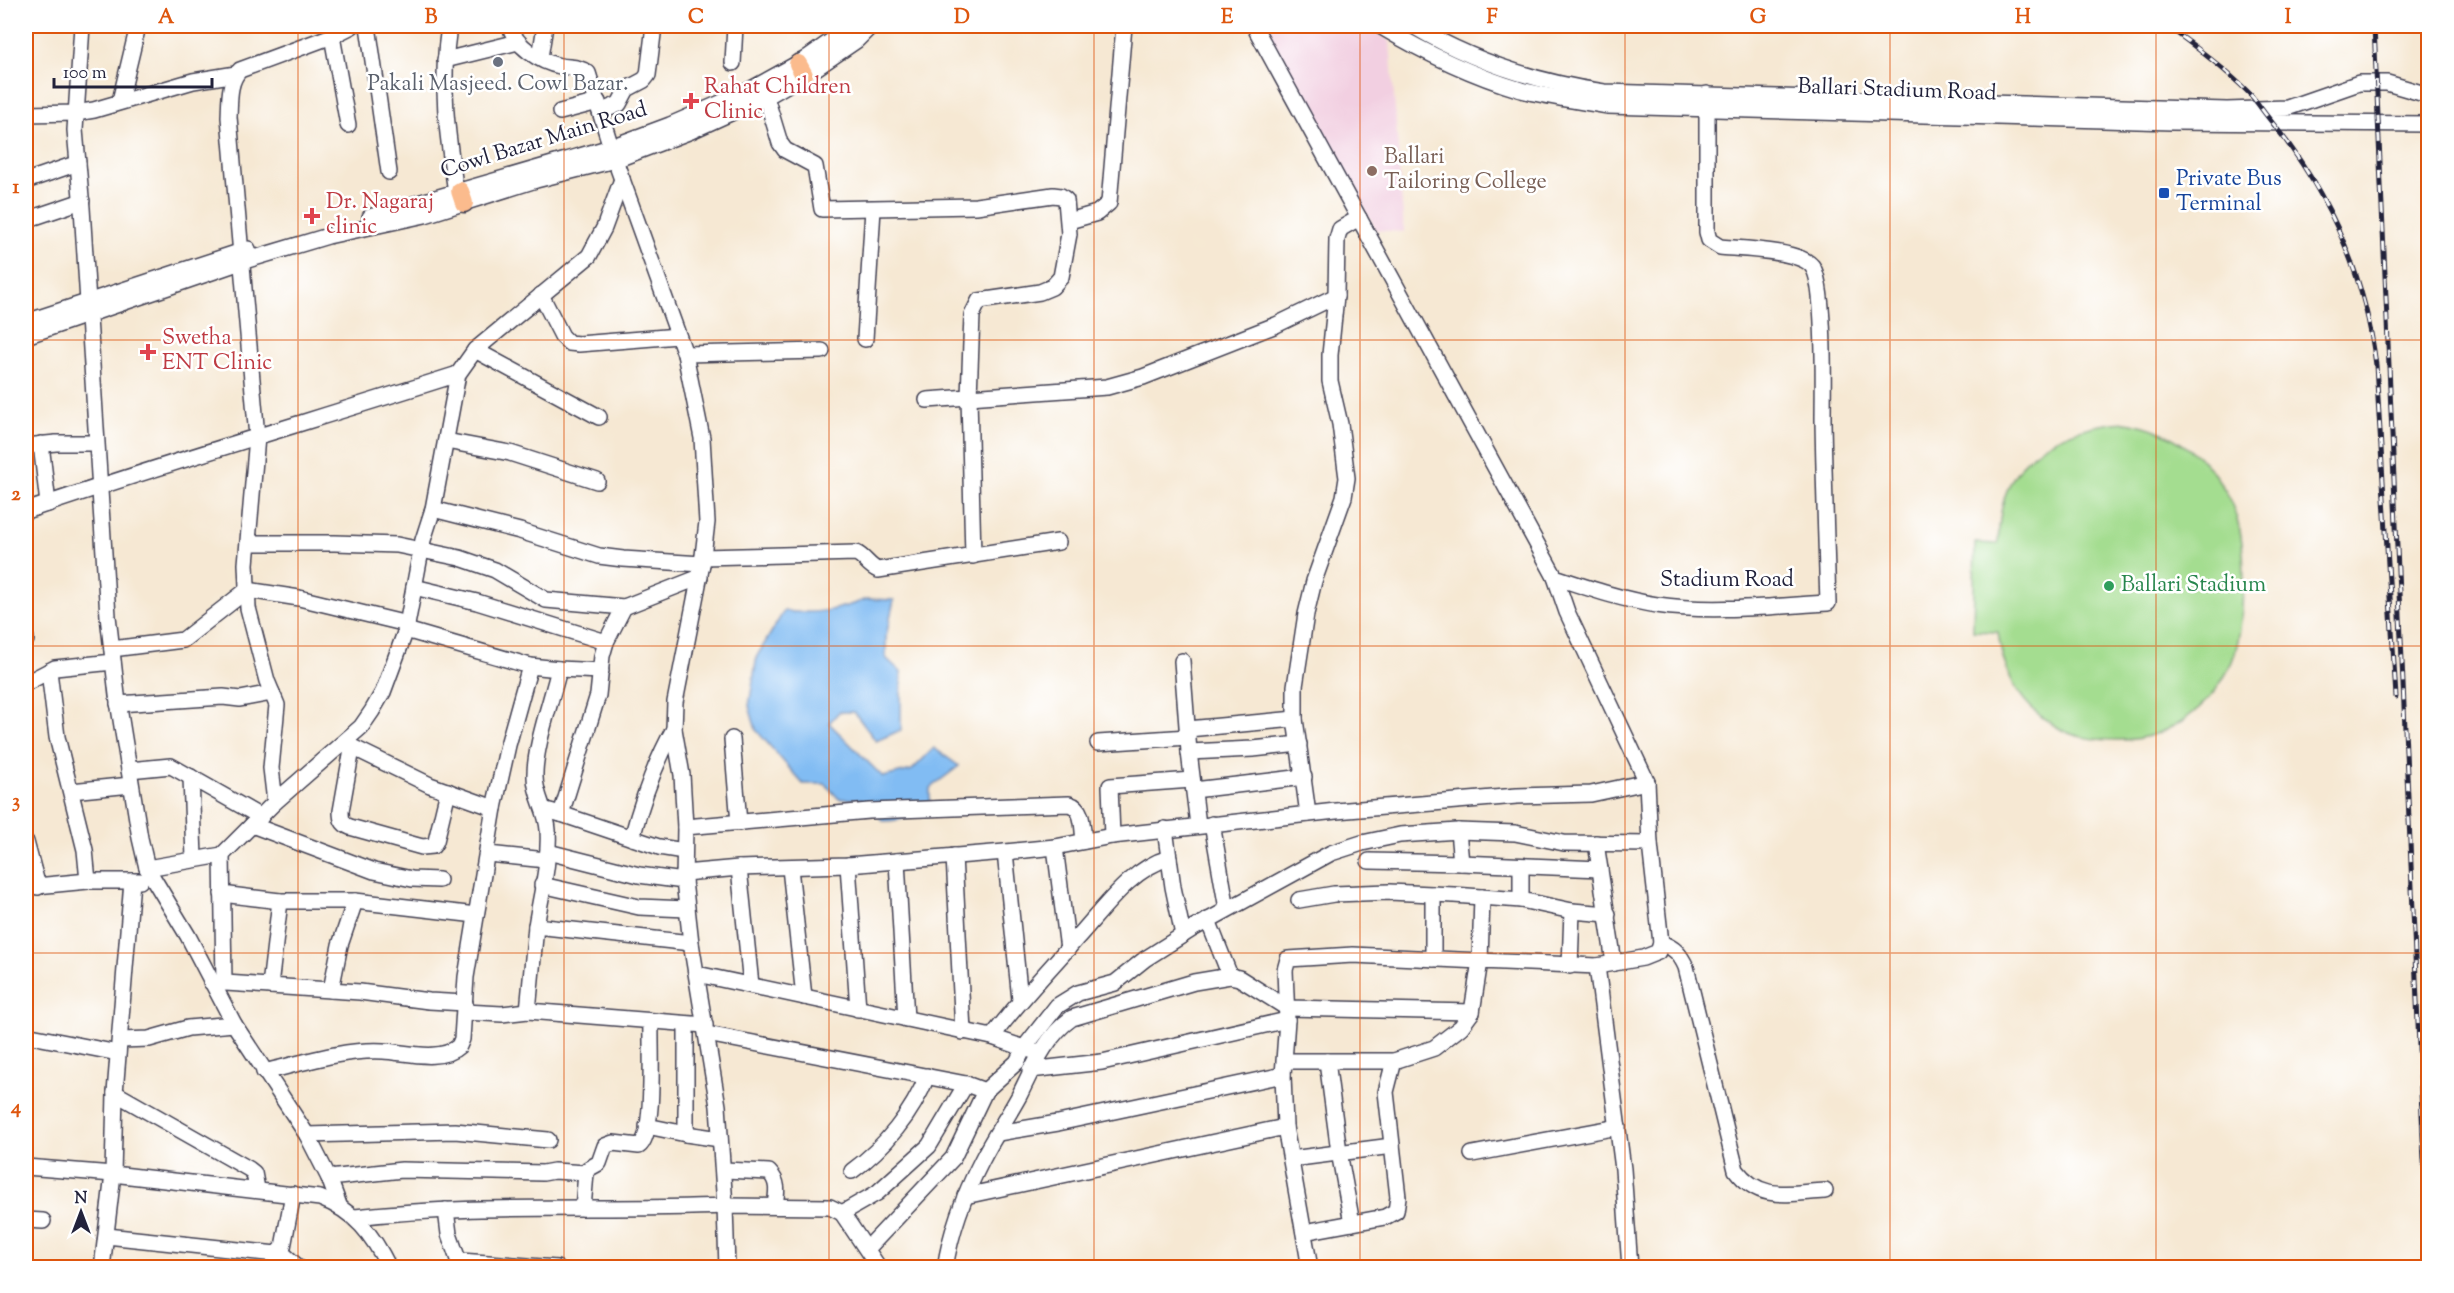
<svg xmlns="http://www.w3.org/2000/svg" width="2454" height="1293" viewBox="0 0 2454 1293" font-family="'Sorts Mill Goudy',serif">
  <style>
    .built { fill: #f2cfe1 }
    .green { fill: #a4dd90; stroke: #638066; stroke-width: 1.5 }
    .water { fill: #81bcf3; stroke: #526f97; stroke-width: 1.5 }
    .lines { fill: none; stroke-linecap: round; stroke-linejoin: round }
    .minor-casing { stroke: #424052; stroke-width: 18 }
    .major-casing { stroke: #424052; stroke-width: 21 }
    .minor { stroke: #fff; stroke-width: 15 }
    .major { stroke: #fbbb8d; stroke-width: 18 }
    .rail-casing { stroke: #22223b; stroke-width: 5 }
    .rail { stroke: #fff; stroke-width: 3; stroke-dasharray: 9; stroke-linecap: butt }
    .grid { fill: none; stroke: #de560e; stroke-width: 1.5; stroke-opacity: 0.55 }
    .worship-dot { fill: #6b7280; stroke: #fff; stroke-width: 2 }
    .health-dot { fill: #e0444e; stroke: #fff; stroke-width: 2 }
    .education-dot { fill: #8d6e63; stroke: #fff; stroke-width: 2 }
    .transit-dot { fill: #1a4fb4; stroke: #fff; stroke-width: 2 }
    .leisure-dot { fill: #2e9e5b; stroke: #fff; stroke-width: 2 }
    .labels { text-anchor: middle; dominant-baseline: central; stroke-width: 5; stroke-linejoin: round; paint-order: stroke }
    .worship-label { font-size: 22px; fill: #5b616d; stroke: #fff }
    .health-label { font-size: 22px; fill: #be3a42; stroke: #fff; text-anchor: start }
    .street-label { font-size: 22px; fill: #22223b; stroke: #fff }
    .education-label { font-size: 22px; fill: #785e54; stroke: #fff; text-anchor: start }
    .transit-label { font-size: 22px; fill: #164399; stroke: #fff; text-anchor: start }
    .leisure-label { font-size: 22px; fill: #27864d; stroke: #fff; text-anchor: start }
    .neatline { fill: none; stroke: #de560e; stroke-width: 2 }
    .grid-label { font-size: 20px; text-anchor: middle; font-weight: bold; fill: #de560e }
  </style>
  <rect width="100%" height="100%" fill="#fff"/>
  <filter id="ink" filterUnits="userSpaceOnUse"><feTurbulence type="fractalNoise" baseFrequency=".0167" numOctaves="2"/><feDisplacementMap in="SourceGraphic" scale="12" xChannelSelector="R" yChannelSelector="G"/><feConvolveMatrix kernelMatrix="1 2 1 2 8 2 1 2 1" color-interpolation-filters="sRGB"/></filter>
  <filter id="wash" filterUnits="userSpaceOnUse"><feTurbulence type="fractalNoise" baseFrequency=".008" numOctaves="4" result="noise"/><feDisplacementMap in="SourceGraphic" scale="24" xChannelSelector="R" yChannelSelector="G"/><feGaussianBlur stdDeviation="1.35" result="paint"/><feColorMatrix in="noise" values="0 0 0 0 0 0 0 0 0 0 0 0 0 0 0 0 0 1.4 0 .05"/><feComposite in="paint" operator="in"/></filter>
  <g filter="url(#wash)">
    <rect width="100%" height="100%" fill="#f6e8d3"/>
    <polygon class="built" points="1264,26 1366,26 1390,41 1404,232 1376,230"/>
    <path class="green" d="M2126,422c47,7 88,39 106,83 11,26 13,57 11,85 -1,21 -2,42 -8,63 -16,49 -64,87 -116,87 -19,0 -40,-1 -57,-10 -41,-22 -58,-53 -64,-98l-25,-1 2,-88 23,1c1,-17 2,-35 8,-51 18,-50 72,-68 120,-71z"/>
    <path class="water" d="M867,599l27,1 -8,36v22l15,14v58l-25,11 -22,-29h-15l-10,11 54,54 29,-7 22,-22 25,18 -29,22v14c-14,14 -28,19 -47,19l-22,-22h-22l-14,-15h-22l-47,-54 -7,-24 8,-50 27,-45c30,4 55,-1 83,-12z"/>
  </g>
  <g filter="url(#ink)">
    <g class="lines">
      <g class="minor-casing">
        <g id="minor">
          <polyline points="82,26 75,130 82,208 108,616 117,695 140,838 147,868 188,936 234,1024 307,1135 329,1178 339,1205"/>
          <polyline points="368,26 389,172"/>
          <path d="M449,26c-9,59 -2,107 7,166"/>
          <path d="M1254,26l301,551c33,11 68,23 102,28 53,8 118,1 171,-2 -2,-61 -4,-122 -5,-183 0,-28 3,-136 -11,-154 -13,-16 -71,-17 -92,-19l-11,-7 -2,-8v-138"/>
          <path d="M1380,26c45,27 91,49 141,64 28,7 58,11 86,16l565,16 256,2"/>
          <path d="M1413,26c59,35 123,56 191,66l623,18 60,-2 72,-25h28l41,12"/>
          <polyline points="332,36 348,125"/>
          <polyline points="540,57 545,26"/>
          <polyline points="445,60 518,42"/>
          <polyline points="733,63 735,26"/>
          <polyline points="766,97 780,143 785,150 815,166 822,209 976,206 1053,195 1061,196 1066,200 1069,234 1061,277 1052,287 1040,292 979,301 972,315 969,397 973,556"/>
          <polyline points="120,101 138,26"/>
          <polyline points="560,112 598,102"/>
          <polyline points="600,112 619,104 627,89 644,80 648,75 654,26"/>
          <polyline points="26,114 76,113 94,110 193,81 236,74"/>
          <polyline points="26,181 78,163"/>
          <polyline points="370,217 611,147 670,125 746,92 804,60 852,26"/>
          <polyline points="26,220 82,201"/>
          <polyline points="1069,221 1097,213 1109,203 1124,26"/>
          <polyline points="541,295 562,336 569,343 579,344 678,336"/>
          <polyline points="26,322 248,249"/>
          <polyline points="26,336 241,262 328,236 425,215 536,180 615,160 691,131 766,97 816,68 857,40 871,26"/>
          <polyline points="865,339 873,209"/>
          <polyline points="475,350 599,417"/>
          <polyline points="685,354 822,351"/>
          <polyline points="927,400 1107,387 1143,377 1276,325 1336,296"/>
          <polyline points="446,441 510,453 597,481"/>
          <polyline points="41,444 48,504"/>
          <polyline points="26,446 56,443 96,443"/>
          <polyline points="433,509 520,531 599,556 623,559 702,564"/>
          <path d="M26,511c143,-49 288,-91 432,-137"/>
          <polyline points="249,543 335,543 397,545 460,558 495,570 546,600 624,607 700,577"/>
          <path d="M703,557l153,-4c9,4 12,13 22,17l180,-28"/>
          <polyline points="1555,577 1567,612 1647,782 1650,844"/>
          <polyline points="414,587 477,602 606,642"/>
          <polyline points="26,638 26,640"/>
          <polyline points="112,649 183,640 247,590 299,598 407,624"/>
          <polyline points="1182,661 1189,752 1198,825"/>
          <polyline points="530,666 559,669 601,671"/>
          <path d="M559,669c-7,30 -25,79 -24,108 0,19 12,34 13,53 2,31 -7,65 -12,96l155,17"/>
          <polyline points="49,671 57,737 85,850 88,881"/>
          <polyline points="26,683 55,668 113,662"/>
          <polyline points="118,704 223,697 240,699 272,693"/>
          <polyline points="1188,729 1295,719"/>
          <polyline points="732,739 739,823"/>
          <polyline points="1098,743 1188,737"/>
          <polyline points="346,744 430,785 494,808"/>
          <path d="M352,749l-11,62c0,8 1,13 9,16l72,20 11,-1 3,-5 12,-50"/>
          <polyline points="1189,752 1253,749 1299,744"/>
          <polyline points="129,770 171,766 261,817"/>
          <polyline points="191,777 194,858"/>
          <polyline points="1194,790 1304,777"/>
          <polyline points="71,791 131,785"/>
          <path d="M275,802l-4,-34 6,-63 -10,-24 -19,-73 -2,-44 11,-127 -28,-320c1,-16 -1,-35 11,-47l92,-34 20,-10"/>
          <polyline points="546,810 561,814 598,695 602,656 606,642 624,607"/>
          <polyline points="561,814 659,847 684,851"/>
          <polyline points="1308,814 1295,719 1295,686 1306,614 1314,581 1344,497 1347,478 1340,424 1330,381 1330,355 1336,296 1337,239 1340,229 1359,218"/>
          <polyline points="1212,824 1227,909"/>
          <polyline points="252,825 374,871 412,879 439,880"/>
          <path d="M685,827l184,-16 200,-7c15,4 13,23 15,37"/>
          <polyline points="1165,829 1173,887 1183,935"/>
          <polyline points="1112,836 1110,786 1192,780"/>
          <path d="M632,838c10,-38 23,-75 42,-109"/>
          <polyline points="26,842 38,887"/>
          <polyline points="1596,843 1614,963"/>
          <polyline points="1055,847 1068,949"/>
          <polyline points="548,852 639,875 684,881"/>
          <polyline points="1005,852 1020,1000"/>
          <polyline points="488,854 546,860"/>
          <polyline points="222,855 224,983"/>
          <polyline points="954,856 963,1032"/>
          <polyline points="897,861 906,1019"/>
          <polyline points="1369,861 1461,863 1458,831"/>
          <polyline points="1461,863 1600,869"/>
          <polyline points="848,865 858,1009"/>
          <polyline points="147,868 222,855 275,802 361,727 372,711 383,692 406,630 423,540 433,509 458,374 475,350 589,256 604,228 622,179"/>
          <polyline points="739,868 751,985"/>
          <polyline points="790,868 804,997"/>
          <polyline points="684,873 739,868 848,865 1005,852 1055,847 1112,836 1336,811 1517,796 1591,794 1647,782"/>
          <polyline points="542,885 639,907 687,909"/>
          <polyline points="26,887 88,881 140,881"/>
          <polyline points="222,894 280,901 355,901 476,915"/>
          <polyline points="1433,894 1433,959"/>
          <polyline points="1299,900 1334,894 1389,892 1454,895 1521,900 1572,911 1608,914"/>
          <polyline points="1521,900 1521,867"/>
          <polyline points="1208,920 1230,976"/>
          <path d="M1661,943c14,5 19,11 25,24l50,203c24,32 53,23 89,21"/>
          <polyline points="1570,966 1572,911"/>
          <polyline points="1597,966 1623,1169 1630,1268"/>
          <polyline points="697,974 992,1037 1033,1051"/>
          <polyline points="211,982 360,992 429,1001 465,1003"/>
          <polyline points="270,986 280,901"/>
          <polyline points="331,990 340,945 355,901"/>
          <polyline points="528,1011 536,926"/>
          <polyline points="465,1012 502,1014 528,1011 705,1025"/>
          <polyline points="707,1034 966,1084 985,1091"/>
          <polyline points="26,1035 118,1053"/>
          <path d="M992,1037c26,-35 55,-65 84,-98 26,-28 55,-71 93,-81"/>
          <polyline points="121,1040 149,1039 188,1028 234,1024"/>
          <polyline points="1327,1061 1339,1152 1352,1223"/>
          <polyline points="1030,1070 1102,1062 1287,1020"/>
          <path d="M264,1072c38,-9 80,-23 119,-21 22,1 58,12 76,-5l3,-7 4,-62 28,-169 14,-63 22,-79 -124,-36"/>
          <polyline points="1283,1075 1285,1127 1310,1268"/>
          <polyline points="115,1093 249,1169 254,1173 257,1189"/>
          <polyline points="647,1126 686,1134 686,1024"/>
          <polyline points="998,1133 1058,1123 1283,1075 1287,1020 1285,970 1288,959 1353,955 1480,961 1482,897"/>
          <polyline points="686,1134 720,1139"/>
          <polyline points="307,1135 455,1131 548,1140"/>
          <polyline points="1472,1154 1618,1127"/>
          <polyline points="1291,1159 1392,1146"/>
          <path d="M26,1167l87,7 207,24c35,13 53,37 69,70"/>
          <path d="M724,1170l45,2c10,10 8,20 6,33"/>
          <path d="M852,1171c32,-23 61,-58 75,-95"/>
          <polyline points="329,1178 402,1170 543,1173 554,1171 586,1173"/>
          <polyline points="965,1196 1285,1127"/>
          <path d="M583,1208l3,-35 2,-4 11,-6 6,-17 8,-3 26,3c17,-11 11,-102 12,-124"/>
          <polyline points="446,1210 449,1234 461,1268"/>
          <polyline points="842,1213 877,1193 929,1146 966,1084"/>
          <path d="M355,1217c123,-14 247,-6 370,-11l-7,-100 -27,-163 -7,-62 1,-54 -3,-52 -8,-46 1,-27 27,-138 5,-42 -5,-84 -17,-84 -70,-194 -27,-87c-9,-7 -17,-5 -28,-7 -20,-4 -45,-20 -50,-40"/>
          <polyline points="26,1220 43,1221"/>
          <polyline points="1304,1232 1385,1217 1396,1211 1398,1197 1386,1092 1394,1061"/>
          <polyline points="107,1236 276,1254 283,1247 293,1194"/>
          <polyline points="867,1249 953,1158 985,1091 1017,1062 1024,1048 1057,1006 1078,993 1115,983 1145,959 1194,928 1331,853 1362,843 1400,835 1458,831 1515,833 1564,843 1650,844 1661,943 1658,952 1643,958 1597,966 1480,961 1472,1012 1461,1027 1434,1048 1394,1061 1285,1061"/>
          <polyline points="281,1252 299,1268"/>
          <polyline points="460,1261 557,1268"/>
          <polyline points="26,1267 27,1268"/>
          <polyline points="102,1268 113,1174 115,1093 132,881"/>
          <polyline points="727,1268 725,1206 830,1207 842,1213 879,1268"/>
          <path d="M945,1268c6,-38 20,-75 37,-108 11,-22 25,-42 37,-64 14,-28 26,-59 53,-78l122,-36 36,-6 9,2 48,30 185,4"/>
        </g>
      </g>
      <g class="major-casing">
        <g id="major">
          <polyline points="798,64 804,75"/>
          <polyline points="460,191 464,203"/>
        </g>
      </g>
      <use href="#minor" class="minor"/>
      <use href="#major" class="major"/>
      <g class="rail-casing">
        <g id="rail">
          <path d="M2167,26c28,20 57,42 81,66 9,9 15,20 23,29 57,71 94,154 105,244l20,332"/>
          <polyline points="2374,26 2428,1250"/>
        </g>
      </g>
      <use href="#rail" class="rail"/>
    </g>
  </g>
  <path class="grid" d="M298,26v1242M564,26v1242M829,26v1242M1094,26v1242M1360,26v1242M1625,26v1242M1890,26v1242M2156,26v1242M26,340h2402M26,646h2402M26,953h2402"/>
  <circle class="worship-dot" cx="498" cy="62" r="6"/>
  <g class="health-dot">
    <path d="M688 92h6v6h6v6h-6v6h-6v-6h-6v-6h6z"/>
    <path d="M309 207h6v6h6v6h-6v6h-6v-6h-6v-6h6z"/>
    <path d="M145 343h6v6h6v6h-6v6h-6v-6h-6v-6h6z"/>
  </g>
  <circle class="education-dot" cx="1372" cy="171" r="6"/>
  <rect class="transit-dot" x="2158" y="187" width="12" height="12" rx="3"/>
  <circle class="leisure-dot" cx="2109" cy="586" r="6"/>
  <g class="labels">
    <g class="worship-label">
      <text x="498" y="85">Pakali Masjeed. Cowl Bazar.</text>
    </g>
    <g class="health-label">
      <text x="704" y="88">Rahat Children<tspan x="704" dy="25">Clinic</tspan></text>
      <text x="326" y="203">Dr. Nagaraj<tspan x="326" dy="25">clinic</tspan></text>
      <text x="162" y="339">Swetha<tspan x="162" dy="25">ENT Clinic</tspan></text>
    </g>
    <g class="street-label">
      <text transform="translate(1897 91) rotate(2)">Ballari Stadium Road</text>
      <text transform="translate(544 141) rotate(-17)">Cowl Bazar Main Road</text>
      <text x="1727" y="581">Stadium Road</text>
    </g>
    <g class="education-label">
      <text x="1384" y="158">Ballari<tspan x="1384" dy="25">Tailoring College</tspan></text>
    </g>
    <g class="transit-label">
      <text x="2176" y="180">Private Bus<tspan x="2176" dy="25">Terminal</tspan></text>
    </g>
    <g class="leisure-label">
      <text x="2121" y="586">Ballari Stadium</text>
    </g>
  </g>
  <rect width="2454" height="1293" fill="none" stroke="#fff" stroke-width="66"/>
  <g transform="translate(81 1212)" stroke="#ffffff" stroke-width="4.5" paint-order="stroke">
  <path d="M0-4.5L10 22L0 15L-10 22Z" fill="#22223b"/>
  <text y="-9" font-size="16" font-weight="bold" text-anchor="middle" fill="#22223b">N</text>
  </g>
  <path d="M54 78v9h158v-9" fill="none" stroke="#22223b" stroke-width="3"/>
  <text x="63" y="78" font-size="18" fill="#22223b" stroke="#ffffff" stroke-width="4.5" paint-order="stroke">100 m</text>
  <rect x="33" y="33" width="2388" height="1227" class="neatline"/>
  <g class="grid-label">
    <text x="166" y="23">A</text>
    <text x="431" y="23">B</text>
    <text x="696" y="23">C</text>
    <text x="962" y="23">D</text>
    <text x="1227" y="23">E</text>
    <text x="1492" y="23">F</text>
    <text x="1758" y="23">G</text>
    <text x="2023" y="23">H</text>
    <text x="2288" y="23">I</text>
    <text x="16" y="193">1</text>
    <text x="16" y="500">2</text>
    <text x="16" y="807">3</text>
    <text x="16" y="1113">4</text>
  </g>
</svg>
